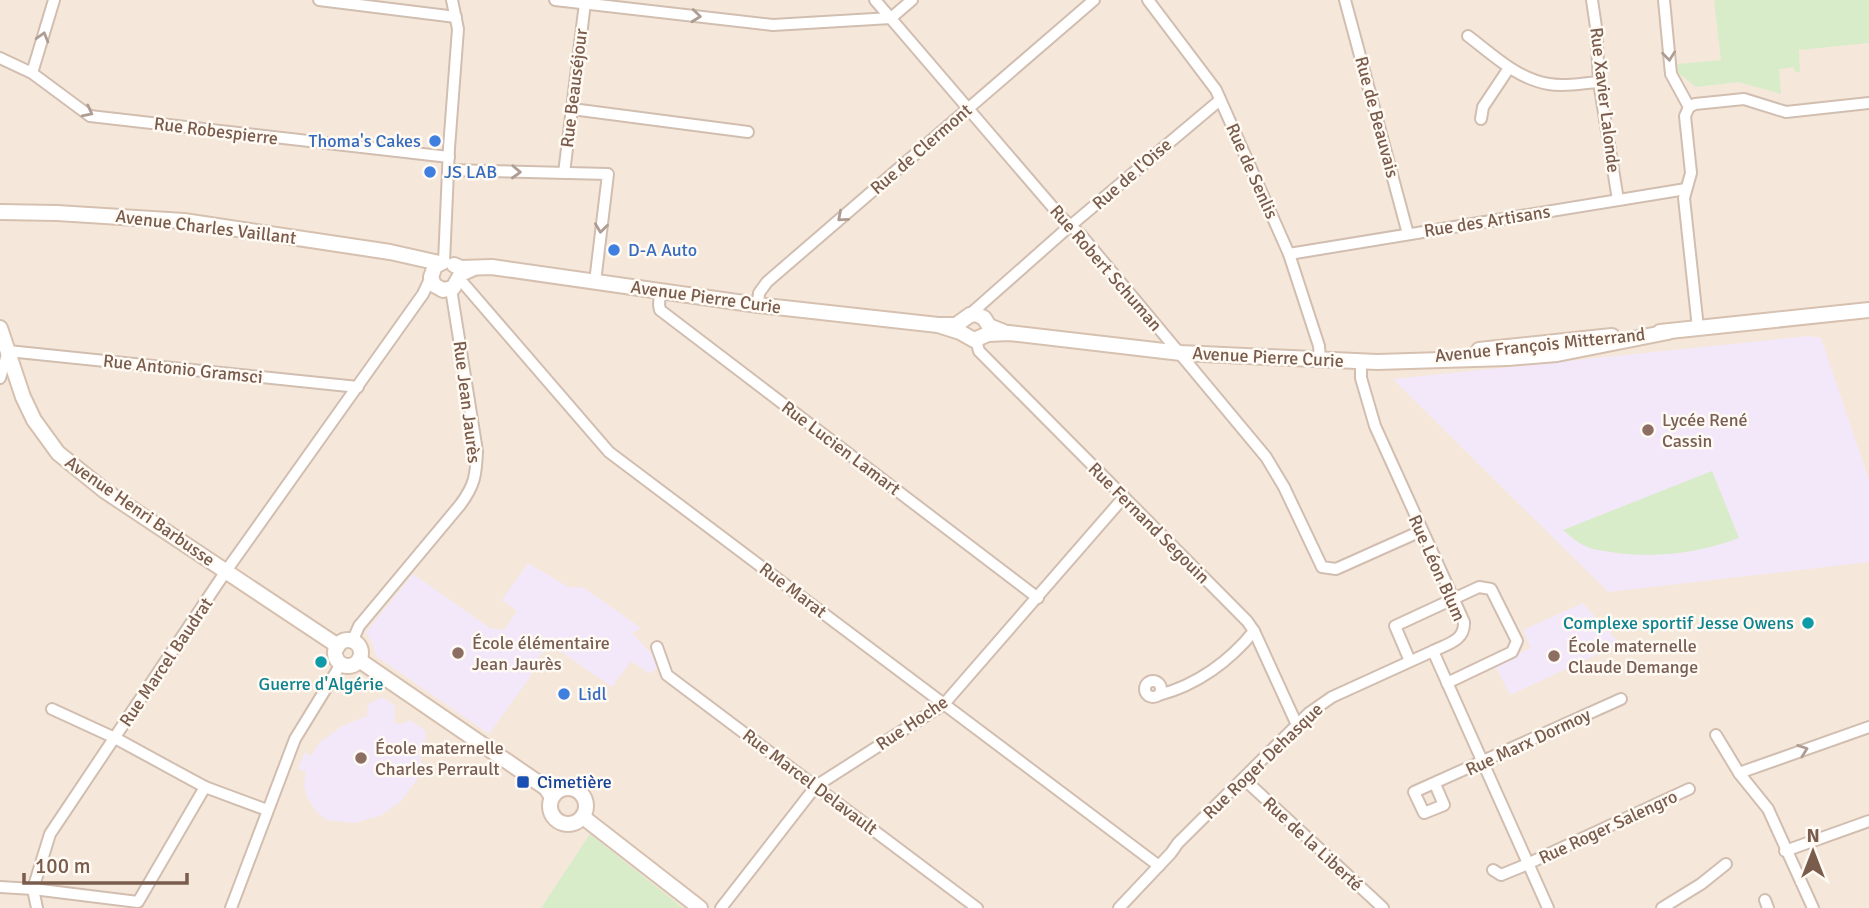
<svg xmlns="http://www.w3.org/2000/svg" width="1869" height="908" viewBox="0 0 1869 908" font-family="Signika,sans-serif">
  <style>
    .residential { fill: #f5e8da }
    .education { fill: #f3e8fa }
    .green { fill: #d8ecc9 }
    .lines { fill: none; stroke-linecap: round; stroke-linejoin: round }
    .street-casing { stroke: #d1beb0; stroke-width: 14 }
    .secondary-casing { stroke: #d6c0b0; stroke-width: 18 }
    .street { stroke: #fff; stroke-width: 10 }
    .secondary { stroke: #fff; stroke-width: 14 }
    .oneway { stroke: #af9d94 }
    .shop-dot { fill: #3f7fe0; stroke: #fffaf3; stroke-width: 2.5 }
    .education-dot { fill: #8d6e63; stroke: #fffaf3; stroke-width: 2.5 }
    .culture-dot { fill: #0f9aa8; stroke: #fffaf3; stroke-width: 2.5 }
    .transit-dot { fill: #1a4fb4; stroke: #fffaf3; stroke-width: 2.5 }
    .labels { text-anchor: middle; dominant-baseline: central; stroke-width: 5; stroke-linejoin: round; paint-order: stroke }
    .street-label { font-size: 18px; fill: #7a5c4d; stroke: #fffaf3 }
    .shop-label { font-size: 18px; fill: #366cbe; stroke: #fffaf3; text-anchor: start }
    .education-label { font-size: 18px; fill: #785e54; stroke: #fffaf3; text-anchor: start }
    .culture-label { font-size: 18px; fill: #0d838f; stroke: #fffaf3; text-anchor: end }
    .transit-label { font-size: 18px; fill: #164399; stroke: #fffaf3; text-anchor: start }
  </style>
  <rect width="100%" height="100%" fill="#fdf6ec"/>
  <rect class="residential" x="0" y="0" width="1869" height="908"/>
  <g class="education">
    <polygon points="1808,336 1821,338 1869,480 1869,562 1608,592 1393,379"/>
    <polygon points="528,563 568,587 584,588 641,628 632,633 660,663 651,674 631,661 612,687 550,644 533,664 530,677 489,734 376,656 373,645 366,632 413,574 490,628 504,630 517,611 502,600"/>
    <polygon points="1583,603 1620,644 1510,695 1495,665 1531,648 1523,630"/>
    <polygon points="382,697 395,706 394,721 400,725 410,720 426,731 425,748 418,751 422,763 417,780 401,801 382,815 355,823 326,820 316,811 307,797 304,786 306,771 298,769 301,761 305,752 311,756 319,743 342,726 367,716 368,704"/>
  </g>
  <g class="green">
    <polygon points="1714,0 1869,0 1869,43 1799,50 1800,72 1795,72 1794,67 1779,69 1781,94 1739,82 1696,87 1678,73 1677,64 1721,60"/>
    <path d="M1712,471l27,67c-41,15 -79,20 -123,15 -8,-2 -18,-2 -26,-5 -11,-4 -19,-11 -27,-18z"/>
    <polygon points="590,834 683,908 541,908"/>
  </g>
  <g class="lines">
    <g class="street-casing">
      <g id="street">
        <polyline points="319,0 456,17"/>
        <polyline points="555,0 773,25 891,18 912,0"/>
        <polyline points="875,0 1062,218 1081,235 1266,457 1284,487 1322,567 1336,569 1421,531"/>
        <polyline points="1148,0 1216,90 1289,254 1319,346 1320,360"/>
        <polyline points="1345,0 1408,234"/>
        <polyline points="1592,0 1596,27 1599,82 1618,200"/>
        <polyline points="1664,0 1671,74 1689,107"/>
        <path d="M1468,36c24,18 49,43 81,48 16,3 34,-1 50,-2"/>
        <polyline points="0,58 32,73 90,116 449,157"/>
        <polyline points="32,73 54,0"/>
        <polyline points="1689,107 1685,116 1691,173 1684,198 1698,328"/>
        <polyline points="1689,107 1695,104 1744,99 1786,112 1869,103"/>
        <polyline points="572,109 748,132"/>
        <polyline points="1481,119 1483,107 1509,68"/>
        <polyline points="448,170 608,174 595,282"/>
        <polyline points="564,173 585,3"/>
        <polyline points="1289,254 1686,189"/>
        <polyline points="444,262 449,148 458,29 452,0"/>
        <polyline points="459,281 464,284 609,452 1159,866"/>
        <polyline points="660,291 659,305 660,310 1038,598"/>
        <polyline points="758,305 759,293 767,282 1094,0"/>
        <polyline points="968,316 1063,232 1220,100"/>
        <polyline points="976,340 979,351 1247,621 1254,631 1297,725"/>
        <path d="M1361,362v16l14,48 89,196c1,19 -17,22 -31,29l115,257"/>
        <polyline points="0,378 8,351 358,387"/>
        <path d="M352,642l7,-16 101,-121c15,-20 16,-30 17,-54l-26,-162"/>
        <polyline points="657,647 667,675 977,908"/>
        <polyline points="1410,661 1395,626 1479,587 1491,589 1517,641 1512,652 1447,683"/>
        <circle cx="1153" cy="689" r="8"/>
        <path d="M1159,695c38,-10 71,-34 95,-64"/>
        <polyline points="52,709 115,738 205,787 267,810"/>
        <polyline points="1716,735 1739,773 1768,809 1813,908"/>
        <polyline points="1739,773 1869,727"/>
        <polyline points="1244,779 1383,908"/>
        <polyline points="1435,784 1444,805 1424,813 1414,792 1621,699"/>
        <polyline points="1785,851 1869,821"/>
        <polyline points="1493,870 1501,875 1523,866 1689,789"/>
        <polyline points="0,887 33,889 138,902 205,787"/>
        <polyline points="1765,900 1768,908"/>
        <polyline points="37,908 33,889 50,834 226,571 423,294 431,277"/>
        <polyline points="231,908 295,739 341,664"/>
        <polyline points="721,908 816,786 944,704 1124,497"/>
        <polyline points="1119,908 1171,853 1178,843 1309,713 1332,697 1433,651"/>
        <polyline points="1662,908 1701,884 1726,864"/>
      </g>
    </g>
    <g class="secondary-casing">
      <g id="secondary">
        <polyline points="0,212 57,213 184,221 390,252 439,263"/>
        <polyline points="443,262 435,266 431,277 434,285 443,290 453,288 461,274 474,268"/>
        <polyline points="454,265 461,268 492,267 758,305 938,325 956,325 970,315 976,314 984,318 989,326 1004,332"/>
        <polyline points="938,325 960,332 974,340 988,334 1009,333 1181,353 1377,362 1508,358 1557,354 1668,332"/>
        <polyline points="0,328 23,397 34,420 58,453 105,491 338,646"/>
        <polyline points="1660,332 1869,310"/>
        <polyline points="1479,350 1612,336"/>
        <circle cx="348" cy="653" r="13"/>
        <polyline points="359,660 546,788 552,797"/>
        <circle cx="568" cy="806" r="18"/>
        <polyline points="583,817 700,908"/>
      </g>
    </g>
    <use href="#street" class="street"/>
    <use href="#secondary" class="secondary"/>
  </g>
  <defs><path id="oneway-chevron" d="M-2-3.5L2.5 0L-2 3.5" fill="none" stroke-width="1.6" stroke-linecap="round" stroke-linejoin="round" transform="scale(1.75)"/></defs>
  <g class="oneway">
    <use href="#oneway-chevron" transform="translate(696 16) rotate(6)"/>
    <use href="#oneway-chevron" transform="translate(43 37) rotate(-74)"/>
    <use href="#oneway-chevron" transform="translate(1669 56) rotate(84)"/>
    <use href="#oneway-chevron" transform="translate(88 112) rotate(27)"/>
    <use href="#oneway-chevron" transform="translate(516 172) rotate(2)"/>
    <use href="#oneway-chevron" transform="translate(842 217) rotate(139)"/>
    <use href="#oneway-chevron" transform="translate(601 228) rotate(97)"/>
    <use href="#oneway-chevron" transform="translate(1803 750) rotate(-20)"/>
  </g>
  <g class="shop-dot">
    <circle cx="435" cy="141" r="7"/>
    <circle cx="430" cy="172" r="7"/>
    <circle cx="614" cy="250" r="7"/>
    <circle cx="564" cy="694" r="7"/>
  </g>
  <g class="education-dot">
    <circle cx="1648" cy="430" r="7"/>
    <circle cx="458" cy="653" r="7"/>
    <circle cx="1554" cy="656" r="7"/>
    <circle cx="361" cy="758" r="7"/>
  </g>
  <g class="culture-dot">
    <circle cx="1808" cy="623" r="7"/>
    <circle cx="321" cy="662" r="7"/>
  </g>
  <rect class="transit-dot" x="516" y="775" width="14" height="14" rx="3.5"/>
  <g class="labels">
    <g class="street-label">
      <text transform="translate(574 88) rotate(-83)">Rue Beauséjour</text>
      <text transform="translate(1605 100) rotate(83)">Rue Xavier Lalonde</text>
      <text transform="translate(1377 117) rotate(75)">Rue de Beauvais</text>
      <text transform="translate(216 131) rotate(7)">Rue Robespierre</text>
      <text transform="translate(921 149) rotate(-41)">Rue de Clermont</text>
      <text transform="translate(1252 171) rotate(66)">Rue de Senlis</text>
      <text transform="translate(1132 174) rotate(-41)">Rue de l'Oise</text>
      <text transform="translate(1487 221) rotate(-9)">Rue des Artisans</text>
      <text transform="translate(206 227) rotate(7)">Avenue Charles Vaillant</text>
      <text transform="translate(1106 268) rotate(49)">Rue Robert Schuman</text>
      <text transform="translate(706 297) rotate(8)">Avenue Pierre Curie</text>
      <text transform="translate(1540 345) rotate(-6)">Avenue François Mitterrand</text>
      <text transform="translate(1268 357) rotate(3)">Avenue Pierre Curie</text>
      <text transform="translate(183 369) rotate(6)">Rue Antonio Gramsci</text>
      <text transform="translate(467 402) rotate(83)">Rue Jean Jaurès</text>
      <text transform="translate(841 448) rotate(37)">Rue Lucien Lamart</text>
      <text transform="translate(140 511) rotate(35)">Avenue Henri Barbusse</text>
      <text transform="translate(1149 523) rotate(45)">Rue Fernand Segouin</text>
      <text transform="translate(1437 568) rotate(66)">Rue Léon Blum</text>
      <text transform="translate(793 590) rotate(37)">Rue Marat</text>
      <text transform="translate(166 662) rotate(-56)">Rue Marcel Baudrat</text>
      <text transform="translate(912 723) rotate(-34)">Rue Hoche</text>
      <text transform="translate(1528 742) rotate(-25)">Rue Marx Dormoy</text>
      <text transform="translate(1263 761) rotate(-44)">Rue Roger Dehasque</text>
      <text transform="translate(810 782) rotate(37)">Rue Marcel Delavault</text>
      <text transform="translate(1608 827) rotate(-25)">Rue Roger Salengro</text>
      <text transform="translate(1313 844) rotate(43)">Rue de la Liberté</text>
    </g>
    <g class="shop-label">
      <text x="421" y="141" text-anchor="end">Thoma's Cakes</text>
      <text x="444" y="172">JS LAB</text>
      <text x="628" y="250">D-A Auto</text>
      <text x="578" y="694">Lidl</text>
    </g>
    <g class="education-label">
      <text x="1662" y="420">Lycée René<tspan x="1662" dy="21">Cassin</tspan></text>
      <text x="472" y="643">École élémentaire<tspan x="472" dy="21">Jean Jaurès</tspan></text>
      <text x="1568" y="646">École maternelle<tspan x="1568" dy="21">Claude Demange</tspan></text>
      <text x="375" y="748">École maternelle<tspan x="375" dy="21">Charles Perrault</tspan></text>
    </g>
    <g class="culture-label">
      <text x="1794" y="623">Complexe sportif Jesse Owens</text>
      <text x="321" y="684" text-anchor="middle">Guerre d'Algérie</text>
    </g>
    <g class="transit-label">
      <text x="537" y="782">Cimetière</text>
    </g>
  </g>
  <g transform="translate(1813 852)" stroke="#fffaf3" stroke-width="5" paint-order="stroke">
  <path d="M0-5L12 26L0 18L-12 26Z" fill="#7a5c4d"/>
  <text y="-10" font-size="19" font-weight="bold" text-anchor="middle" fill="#7a5c4d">N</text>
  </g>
  <path d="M24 873v10h163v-10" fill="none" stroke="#7a5c4d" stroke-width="3.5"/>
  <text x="35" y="873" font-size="21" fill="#7a5c4d" stroke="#fffaf3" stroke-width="5" paint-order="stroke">100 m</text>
</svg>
